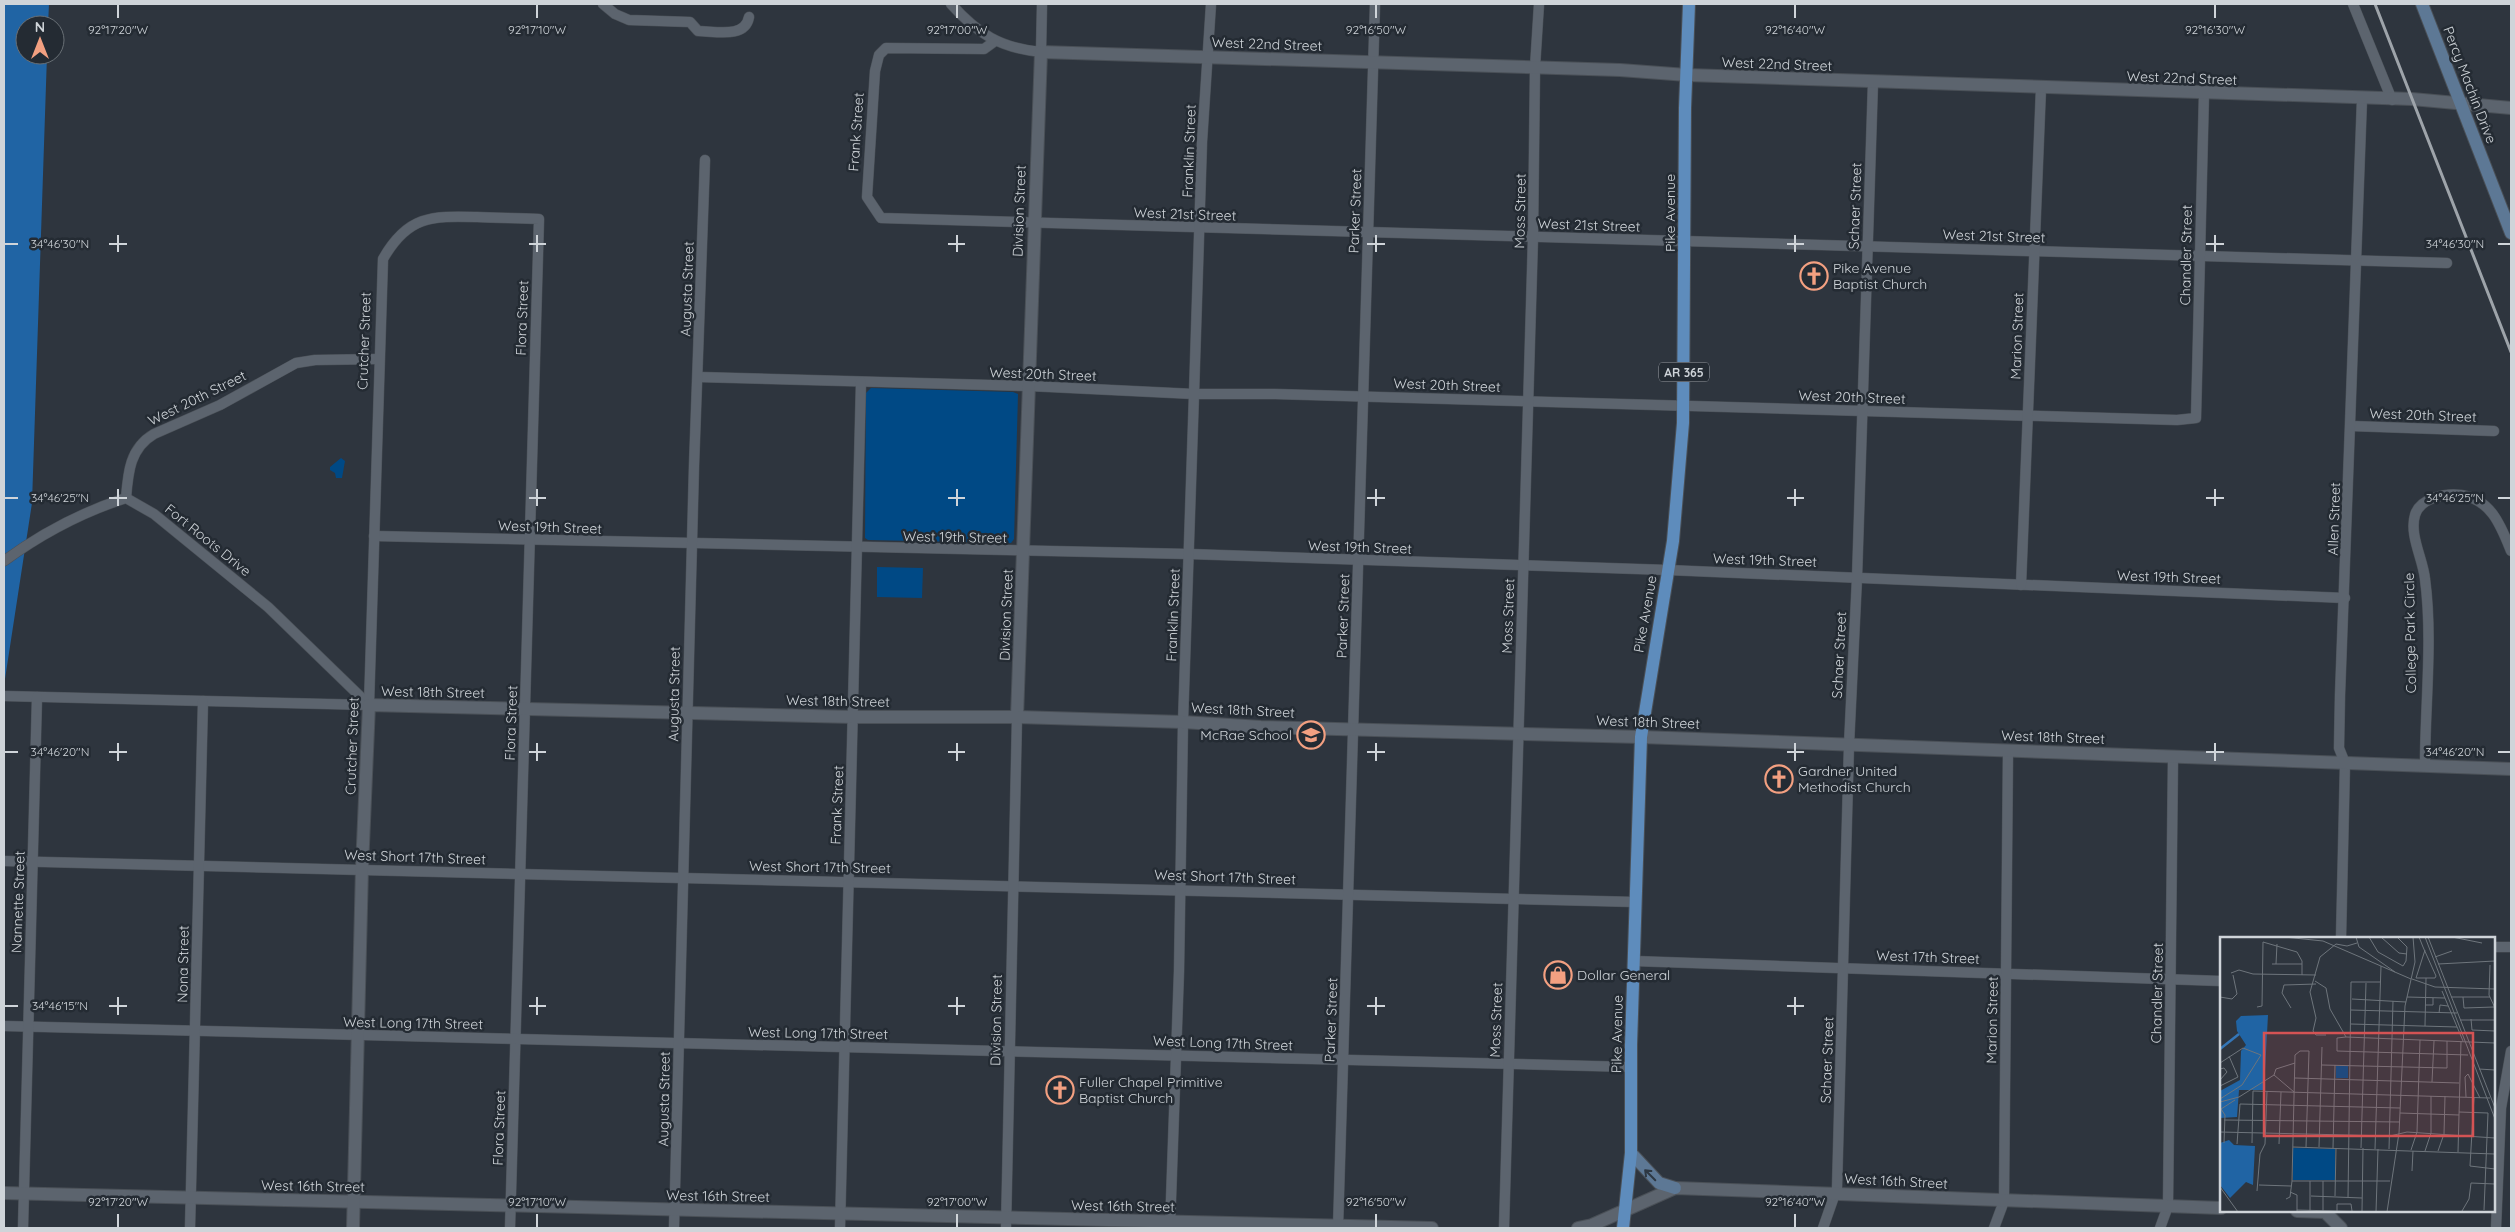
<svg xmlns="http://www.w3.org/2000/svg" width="2515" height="1232" viewBox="0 0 2515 1232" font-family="Quicksand,sans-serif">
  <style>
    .green { fill: #004985 }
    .forest { fill: #2064a4 }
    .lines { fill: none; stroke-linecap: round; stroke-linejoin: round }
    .minor-casing { stroke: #4a5057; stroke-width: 11 }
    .tertiary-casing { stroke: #4a5057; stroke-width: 14 }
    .secondary-casing { stroke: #4a5057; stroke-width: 14 }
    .primary-casing { stroke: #4a5057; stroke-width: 14 }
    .minor { stroke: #5c646e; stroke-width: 10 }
    .tertiary { stroke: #5c646e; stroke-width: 12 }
    .secondary { stroke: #5d7895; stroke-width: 12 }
    .primary { stroke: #5e8cbc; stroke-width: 12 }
    .rail { stroke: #9ea4aa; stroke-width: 3 }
    .oneway { stroke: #2d3742 }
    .ticks { fill: none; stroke: #cfd4d9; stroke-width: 2 }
    .labels { text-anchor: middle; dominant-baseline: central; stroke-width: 5; stroke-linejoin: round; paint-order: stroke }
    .shield { fill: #242b33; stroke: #9ca1a7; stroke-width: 1 }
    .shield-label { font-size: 12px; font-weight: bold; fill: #cfd4d9 }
    .street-label { font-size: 14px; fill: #cfd4d9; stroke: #242b33 }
    .poi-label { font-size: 14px; fill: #cfd4d9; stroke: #242b33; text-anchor: start }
    .inset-river { fill: none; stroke: #3476b7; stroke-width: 2.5 }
    .inset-road { fill: none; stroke: #6e757c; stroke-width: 1 }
    .view { fill: #d45354; fill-opacity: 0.15; stroke: #d45354; stroke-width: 2.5 }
    .inset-edge { fill: none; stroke: #cfd4d9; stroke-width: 2.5 }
    .ticks-label { font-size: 12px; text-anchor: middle; fill: #cfd4d9; stroke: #242b33; stroke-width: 5; stroke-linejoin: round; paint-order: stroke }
  </style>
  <rect width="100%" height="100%" fill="#2e353e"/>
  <g class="green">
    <polygon points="871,388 1013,392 1018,394 1014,539 1011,543 868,540 865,538 866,393"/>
    <polygon points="341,458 345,461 342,478 336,478 335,473 330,470 330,467"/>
    <polygon points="877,567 923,568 922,598 877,597"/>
  </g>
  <polygon class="forest" points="4,4 49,4 48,25 25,25 25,55 47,55 32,503 5,679"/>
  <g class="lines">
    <g class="minor-casing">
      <g id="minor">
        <path d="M603,4l12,10 14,6 61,2 8,9c17,0 47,8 51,-14"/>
        <path d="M951,4c27,30 49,44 90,48l1,-48"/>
        <polyline points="2353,4 2392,100"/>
        <polyline points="995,41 984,49 886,48 879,55 875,71 867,197 881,218 2447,263"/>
        <polyline points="698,377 1029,386 1194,394 1275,394 2177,420 2196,418 2204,93"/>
        <polyline points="2351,426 2494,431"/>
        <path d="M126,498c2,-26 4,-50 28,-64l66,-29 76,-42 19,-3 64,-1"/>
        <polyline points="374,536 1189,554 1668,570 2345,598"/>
        <path d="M4,561c37,-27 78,-49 122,-63l28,16 114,93 101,98"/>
        <polyline points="2021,585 2041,88"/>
        <polyline points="4,696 369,705"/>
        <path d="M369,705l14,-446c25,-44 49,-43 94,-42 21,1 42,1 62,2l-29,1009"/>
        <path d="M2425,766c0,-61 8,-127 0,-187 -2,-20 -16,-44 -10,-64 5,-17 30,-22 46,-20 30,4 40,31 50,56"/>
        <polyline points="4,861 1636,902"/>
        <polyline points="2341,938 2345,763 2339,748 2340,695 2362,99"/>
        <polyline points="2494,947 2511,947"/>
        <polyline points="1634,961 2221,981"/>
        <polyline points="4,1026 1631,1067"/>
        <polyline points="23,1228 37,697"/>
        <polyline points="190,1228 203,701"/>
        <polyline points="674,1228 694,466 705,160"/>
        <polyline points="840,1228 861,382"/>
        <polyline points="1006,1228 1017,717"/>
        <polyline points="1170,1228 1179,971 1183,722 1194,394 1202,142 1211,4"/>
        <polyline points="1338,1228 1375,4"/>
        <polyline points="1504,1228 1533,237 1535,67 1539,4"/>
        <polyline points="1823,1228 1837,1188 1849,745 1857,578 1873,82"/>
        <polyline points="1994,1228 2004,1201 2008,750"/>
        <polyline points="2160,1228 2168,1206 2173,757"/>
        <polyline points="2496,1228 2501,1108 2511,1051"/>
      </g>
    </g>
    <g class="tertiary-casing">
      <g id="tertiary">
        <polyline points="1017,717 1041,52 1620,70 1687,75 2412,99 2511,108"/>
        <polyline points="4,1193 1432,1228"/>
        <polyline points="2297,1211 2325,1212 2341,1228"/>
        <polyline points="353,1228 362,868 369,705 853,717 1017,717 1183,722 1261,727 1641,737 2511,769"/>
        <polyline points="1578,1228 1592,1225 1675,1188 2221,1208"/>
      </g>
    </g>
    <g class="secondary-casing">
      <g id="secondary">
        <polyline points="2422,4 2511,233"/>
        <polyline points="1631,1153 1659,1183 1675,1188"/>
      </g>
    </g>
    <g class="primary-casing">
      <polyline id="primary" points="1623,1228 1631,1153 1631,1045 1641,737 1673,541 1683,423 1685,108 1689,4"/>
    </g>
    <use href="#minor" class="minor"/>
    <use href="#tertiary" class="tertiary"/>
    <use href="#secondary" class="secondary"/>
    <use href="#primary" class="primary"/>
    <polyline class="rail" points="2375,4 2511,352"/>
  </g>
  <defs><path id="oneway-shaft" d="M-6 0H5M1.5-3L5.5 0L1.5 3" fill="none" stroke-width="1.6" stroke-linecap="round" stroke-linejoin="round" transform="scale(1.25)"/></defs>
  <use class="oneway" href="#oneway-shaft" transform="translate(1650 1175) rotate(-135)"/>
  <path class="ticks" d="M118,5v13M537,5v13M957,5v13M1376,5v13M1795,5v13M2215,5v13M118,235v17M537,235v17M957,235v17M1376,235v17M1795,235v17M2215,235v17M5,244h13M109,244h18M529,244h17M948,244h17M1367,244h18M1787,244h17M2206,244h18M2498,244h12M118,489v17M537,489v17M957,489v17M1376,489v17M1795,489v17M2215,489v17M5,498h13M109,498h18M529,498h17M948,498h17M1367,498h18M1787,498h17M2206,498h18M2498,498h12M118,743v18M537,743v18M957,743v18M1376,743v18M1795,743v18M2215,743v18M5,752h13M109,752h18M529,752h17M948,752h17M1367,752h18M1787,752h17M2206,752h18M2498,752h12M118,997v18M537,997v18M957,997v18M1376,997v18M1795,997v18M5,1006h13M109,1006h18M529,1006h17M948,1006h17M1367,1006h18M1787,1006h17M118,1214v13M537,1214v13M957,1214v13M1376,1214v13M1795,1214v13"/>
  <defs>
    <g id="church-ring" transform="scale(1.4375)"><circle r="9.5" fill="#242b33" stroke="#f3a081" stroke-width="1.5"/><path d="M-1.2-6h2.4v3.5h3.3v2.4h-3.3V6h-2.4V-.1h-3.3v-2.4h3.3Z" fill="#f3a081"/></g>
    <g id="school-ring" transform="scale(1.4375)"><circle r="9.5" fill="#242b33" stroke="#f3a081" stroke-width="1.5"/><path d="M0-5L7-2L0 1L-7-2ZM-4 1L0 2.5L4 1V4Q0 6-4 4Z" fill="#f3a081"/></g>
    <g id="shop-ring" transform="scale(1.4375)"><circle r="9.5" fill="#242b33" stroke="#f3a081" stroke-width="1.5"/><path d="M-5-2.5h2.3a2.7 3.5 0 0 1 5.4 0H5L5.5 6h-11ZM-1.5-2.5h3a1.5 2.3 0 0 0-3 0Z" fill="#f3a081"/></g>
  </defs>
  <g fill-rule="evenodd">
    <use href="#church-ring" x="1814" y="276"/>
    <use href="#school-ring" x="1311" y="735"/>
    <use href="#church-ring" x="1779" y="779"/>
    <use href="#shop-ring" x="1558" y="975"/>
    <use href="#church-ring" x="1060" y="1090"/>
  </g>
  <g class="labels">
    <rect class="shield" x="1659" y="362.5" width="50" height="19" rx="4"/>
    <g class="shield-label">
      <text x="1684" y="372">AR 365</text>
    </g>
    <g class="street-label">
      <text transform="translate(1267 44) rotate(2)">West 22nd Street</text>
      <text transform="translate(1777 64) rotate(2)">West 22nd Street</text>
      <text transform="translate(2182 78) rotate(2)">West 22nd Street</text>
      <text transform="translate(2470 85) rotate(69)">Percy Machin Drive</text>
      <text transform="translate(856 132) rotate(-86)">Frank Street</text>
      <text transform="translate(1189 151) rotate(-88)">Franklin Street</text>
      <text transform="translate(1855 206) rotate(-88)">Schaer Street</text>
      <text transform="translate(1019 211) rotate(-88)">Division Street</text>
      <text transform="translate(1355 211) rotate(-88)">Parker Street</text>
      <text transform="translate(1520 211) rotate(-89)">Moss Street</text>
      <text transform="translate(1670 213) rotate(-90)">Pike Avenue</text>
      <text transform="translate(1185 214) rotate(2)">West 21st Street</text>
      <text transform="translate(1589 225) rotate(2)">West 21st Street</text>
      <text transform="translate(1994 236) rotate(2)">West 21st Street</text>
      <text transform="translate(2186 255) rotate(-89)">Chandler Street</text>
      <text transform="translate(687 289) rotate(-88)">Augusta Street</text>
      <text transform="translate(522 318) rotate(-88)">Flora Street</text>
      <text transform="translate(2017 336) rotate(-88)">Marion Street</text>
      <text transform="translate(364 341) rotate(-88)">Crutcher Street</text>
      <text transform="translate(1043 374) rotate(2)">West 20th Street</text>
      <text transform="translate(1447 385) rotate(2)">West 20th Street</text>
      <text transform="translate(1852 397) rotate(2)">West 20th Street</text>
      <text transform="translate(197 398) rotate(-26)">West 20th Street</text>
      <text transform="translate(2423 415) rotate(2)">West 20th Street</text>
      <text transform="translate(2334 519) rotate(-88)">Allen Street</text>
      <text transform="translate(550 527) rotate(2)">West 19th Street</text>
      <text transform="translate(955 537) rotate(1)">West 19th Street</text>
      <text transform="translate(208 540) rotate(39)">Fort Roots Drive</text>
      <text transform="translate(1360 547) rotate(2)">West 19th Street</text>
      <text transform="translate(1765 560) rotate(2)">West 19th Street</text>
      <text transform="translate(2169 577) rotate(2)">West 19th Street</text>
      <text transform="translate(1645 614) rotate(-80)">Pike Avenue</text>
      <text transform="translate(1006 615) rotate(-88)">Division Street</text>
      <text transform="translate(1173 615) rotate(-88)">Franklin Street</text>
      <text transform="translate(1343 616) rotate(-88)">Parker Street</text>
      <text transform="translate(1508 616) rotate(-88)">Moss Street</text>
      <text transform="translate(2410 633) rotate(-91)">College Park Circle</text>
      <text transform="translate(1839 655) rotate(-87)">Schaer Street</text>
      <text transform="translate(433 692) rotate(1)">West 18th Street</text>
      <text transform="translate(674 694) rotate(-89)">Augusta Street</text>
      <text transform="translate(838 701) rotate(1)">West 18th Street</text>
      <text transform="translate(1243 710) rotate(3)">West 18th Street</text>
      <text transform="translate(1648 722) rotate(2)">West 18th Street</text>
      <text transform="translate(511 723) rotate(-88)">Flora Street</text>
      <text transform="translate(2053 737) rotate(2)">West 18th Street</text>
      <text transform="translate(352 746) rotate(-88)">Crutcher Street</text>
      <text transform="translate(837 805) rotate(-88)">Frank Street</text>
      <text transform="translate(415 857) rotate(2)">West Short 17th Street</text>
      <text transform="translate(820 867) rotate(1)">West Short 17th Street</text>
      <text transform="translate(1225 877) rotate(2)">West Short 17th Street</text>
      <text transform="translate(18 902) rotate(-88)">Nannette Street</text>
      <text transform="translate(1928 957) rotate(2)">West 17th Street</text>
      <text transform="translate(183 964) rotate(-89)">Nona Street</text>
      <text transform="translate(2157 993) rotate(-89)">Chandler Street</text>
      <text transform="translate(996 1020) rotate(-89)">Division Street</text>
      <text transform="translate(1331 1020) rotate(-88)">Parker Street</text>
      <text transform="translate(1496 1020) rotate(-88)">Moss Street</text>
      <text transform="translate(1992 1020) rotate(-89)">Marion Street</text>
      <text transform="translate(413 1023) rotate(1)">West Long 17th Street</text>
      <text transform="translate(818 1033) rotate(1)">West Long 17th Street</text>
      <text transform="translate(1617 1034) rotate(-89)">Pike Avenue</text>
      <text transform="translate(1223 1043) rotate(2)">West Long 17th Street</text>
      <text transform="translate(1827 1060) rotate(-88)">Schaer Street</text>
      <text transform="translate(664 1099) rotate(-89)">Augusta Street</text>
      <text transform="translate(499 1128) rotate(-88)">Flora Street</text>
      <text transform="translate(1896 1181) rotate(3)">West 16th Street</text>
      <text transform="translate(313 1186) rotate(1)">West 16th Street</text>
      <text transform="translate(718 1196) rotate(1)">West 16th Street</text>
      <text transform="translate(1123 1206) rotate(1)">West 16th Street</text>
    </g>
    <g class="poi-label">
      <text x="1833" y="268">Pike Avenue<tspan x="1833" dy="16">Baptist Church</tspan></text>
      <text x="1292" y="735" text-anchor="end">McRae School</text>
      <text x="1798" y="771">Gardner United<tspan x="1798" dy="16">Methodist Church</tspan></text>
      <text x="1577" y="975">Dollar General</text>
      <text x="1079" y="1082">Fuller Chapel Primitive<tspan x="1079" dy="16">Baptist Church</tspan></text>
    </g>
  </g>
  <g transform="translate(2220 937)">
    <rect width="275" height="275" fill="#2e353e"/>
    <path d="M116,129h12v12h-12zM73,211l42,1v31h-42z" fill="#004985"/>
    <path d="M48,78l-4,75h-25l-2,27 -17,1v-27l20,-11 1,-29 5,-6 -9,-14 -1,-10 5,-5zM9,203l5,5 21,1 -2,39 -7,-3 -16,16 -10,-13v-42z" fill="#2064a4"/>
    <path class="inset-river" d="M0,112l19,-15"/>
    <path class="inset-road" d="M64,0l39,4 88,38M136,0l3,10 36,25M149,0l9,15 25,14 3,-5 1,-14 -10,-10M161,0l18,16 8,1M199,0l4,10 13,29 -1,2h-19l9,-28M205,0l70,182M208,0l67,171M232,0l30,6M215,20l17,-6M52,27h30M56,27l1,-20M218,27l57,-3M270,28l-1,30 6,13M11,36l8,-3 14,4 63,1M192,42l23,8 60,2M95,44l11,7 4,21 16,28 149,6M222,54l21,50M0,60l12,2 5,-5 -4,-19M187,60l38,1M231,60h39M243,60l1,11 30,-1M132,62l54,3M205,68h8v-7M37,70l5,-1 1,-64 34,10 5,9v14M71,71l-9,-15 2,-8 32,-1M131,73l106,3M219,76l1,-8 8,1M251,82l1,11 23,1M240,83h35M131,87l106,3M205,89l1,-48M106,98h-10l-3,-4 3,-13 -6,-26 10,-35 16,-13 11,2 10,-3M126,100l-9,1v13l131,4M0,126l23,-15 18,7 -19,30 -22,14M102,128l125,3v-27M0,132l4,-1 3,4 -7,8M259,132l16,1M54,138l2,-6 19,-6M75,141l164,5M212,145l2,-41M0,149l18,-9 -9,-21M246,160l-1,-20 3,-3 12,24M254,160l-4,69 25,3M0,165l19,-5 35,-22 20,17M239,175l29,1M180,176l59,2M4,183l176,2M0,195l170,4 17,-4 88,6M4,206l1,-28 -4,-6 14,-9M32,206l1,-52 237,7M17,207l3,-40 160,4M59,207l2,-52M73,210l202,7M99,210l3,-100M113,211l2,-83M141,211l5,-165M155,212l6,-183M169,212l4,-148M191,213l6,-18 3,-92M205,214l6,-18v-37M218,214l6,-17 1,-38M238,215l3,-111M192,234l1,-20M72,244h98M39,248l32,1M0,250l18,25M37,254l3,-37 5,-10 2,-53M70,255l7,3v16M91,259l51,2M115,259l1,-48M128,261l3,-216h29M66,262l4,-2 2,-16 3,-126 5,-4h9l-3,96M77,273l78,2M264,273l4,-97M90,274v-30M103,274v-30M142,274l1,-63M242,274l7,-12 2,-16 24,1M117,275v-8h14l1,7M156,275l2,-63M167,275l12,-79 6,-127 10,-44 -2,-25"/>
    <path class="view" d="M44,96h209v103h-209z"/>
    <rect width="275" height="275" class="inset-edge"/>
  </g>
  <g class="ticks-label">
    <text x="118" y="34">92°17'20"W</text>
    <text x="537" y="34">92°17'10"W</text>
    <text x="957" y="34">92°17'00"W</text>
    <text x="1376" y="34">92°16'50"W</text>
    <text x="1795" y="34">92°16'40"W</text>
    <text x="2215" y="34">92°16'30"W</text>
    <text x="60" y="248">34°46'30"N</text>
    <text x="2455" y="248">34°46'30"N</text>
    <text x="60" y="502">34°46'25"N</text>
    <text x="2455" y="502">34°46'25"N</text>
    <text x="60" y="756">34°46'20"N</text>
    <text x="2455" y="756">34°46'20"N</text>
    <text x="60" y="1010">34°46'15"N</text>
    <text x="118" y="1206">92°17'20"W</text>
    <text x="537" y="1206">92°17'10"W</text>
    <text x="957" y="1206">92°17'00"W</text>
    <text x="1376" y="1206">92°16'50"W</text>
    <text x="1795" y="1206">92°16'40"W</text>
  </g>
  <rect width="2515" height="1232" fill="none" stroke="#cfd4d9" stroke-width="10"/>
  <g transform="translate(40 40)"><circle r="24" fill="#242b33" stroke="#686f75"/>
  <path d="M0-4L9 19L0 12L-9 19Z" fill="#f3a081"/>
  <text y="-8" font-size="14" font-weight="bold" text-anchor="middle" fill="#cfd4d9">N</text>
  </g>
</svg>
